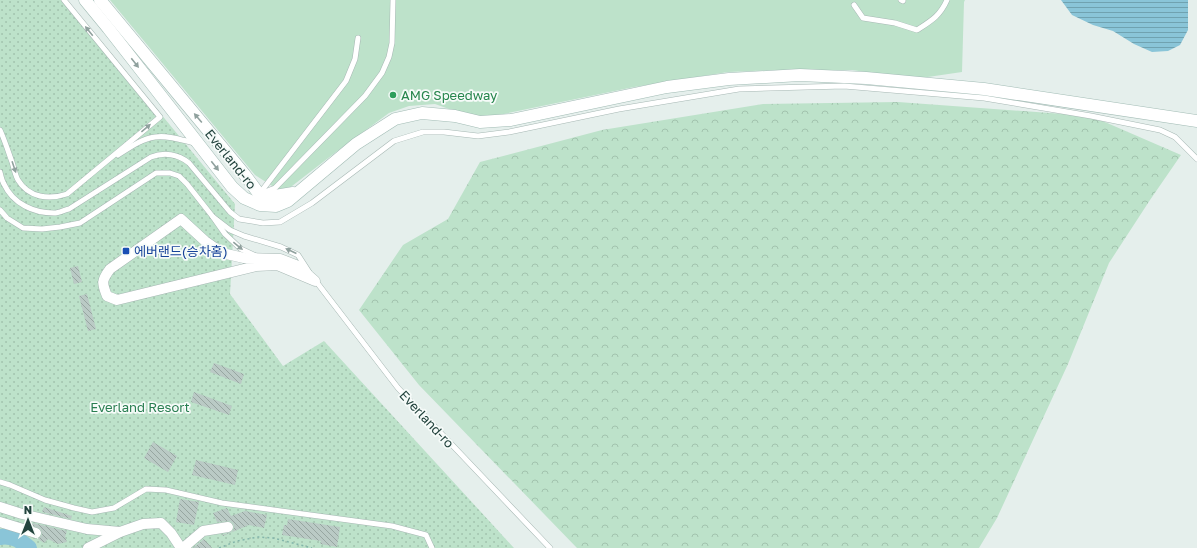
<svg xmlns="http://www.w3.org/2000/svg" width="1197" height="548" viewBox="0 0 1197 548" font-family="'Golos Text','Noto Sans KR',sans-serif">
  <style>
    .grass { fill: #bde2ca }
    .forest { fill: url(#forest-crowns) }
    .park { fill: url(#park-dots) }
    .water { fill: url(#water-rules) }
    .lines { fill: none; stroke-linecap: round; stroke-linejoin: round }
    .river { stroke: #8ac5d8; stroke-width: 16 }
    .building { fill: url(#building-back-hatch) }
    .lane-casing { stroke: #a7b8b4; stroke-width: 6 }
    .street-casing { stroke: #a7b8b4; stroke-width: 11 }
    .secondary-casing { stroke: #a2bcb5; stroke-width: 13 }
    .path { stroke: #83b5aa; stroke-width: 1.5; stroke-dasharray: 2 3; stroke-linecap: butt }
    .lane { stroke: #fff; stroke-width: 5 }
    .street { stroke: #fff; stroke-width: 10 }
    .secondary { stroke: #fff; stroke-width: 12 }
    .oneway { fill: #90a19e }
    .leisure-dot { fill: #2e9e5b; stroke: #f6fbf9; stroke-width: 1.5 }
    .transit-dot { fill: #1a4fb4; stroke: #f6fbf9; stroke-width: 1.5 }
    .labels { text-anchor: middle; dominant-baseline: central; stroke-width: 3.5; stroke-linejoin: round; paint-order: stroke }
    .leisure-label { font-size: 13px; fill: #27864d; stroke: #f6fbf9; text-anchor: start }
    .street-label { font-size: 13px; fill: #22433d; stroke: #f6fbf9 }
    .transit-label { font-size: 13px; fill: #164399; stroke: #f6fbf9; text-anchor: start }
    .park-label { font-size: 13px; fill: #297e51; stroke: #f6fbf9 }
  </style>
  <defs>
    <pattern id="forest-crowns" width="20" height="18" patternUnits="userSpaceOnUse"><rect width="20" height="18" fill="#bde2ca"/><path d="M2 6a3 3 0 1 1 6 0M12 15a3 3 0 1 1 6 0" fill="none" stroke="#a2c3ae"/></pattern>
    <pattern id="park-dots" width="8" height="8" patternUnits="userSpaceOnUse"><rect width="8" height="8" fill="#bde2ca"/><path d="M2 2h.1M6 6h.1" fill="none" stroke="#a2c3ae" stroke-width="1.8" stroke-linecap="round"/></pattern>
    <pattern id="water-rules" width="6" height="5" patternUnits="userSpaceOnUse"><rect width="6" height="5" fill="#8ac5d8"/><path d="M0 2.5h6" fill="none" stroke="#70a2b0"/></pattern>
    <pattern id="building-back-hatch" width="6" height="6" patternUnits="userSpaceOnUse"><rect width="6" height="6" fill="#bacac5"/><path d="M-1 5l2 2M0 0l6 6M5-1l2 2" fill="none" stroke="#97a6a1"/></pattern>
  </defs>
  <rect width="100%" height="100%" fill="#e5efec"/>
  <polygon class="grass" points="110,0 965,0 964,2 962,72 914,79 852,70 780,70 728,72 634,87 484,118 452,110 435,104 409,106 389,113 336,152 283,193 255,175"/>
  <polygon class="forest" points="898,102 1091,116 1181,155 1150,200 1109,263 1068,364 997,518 979,548 577,548 419,385 359,310 403,245 448,219 480,162 602,130 763,104"/>
  <polygon class="park" points="0,0 67,0 235,204 230,294 283,366 324,341 514,548 0,548"/>
  <polygon class="water" points="1061,0 1188,0 1188,30 1180,45 1168,51 1152,52 1134,44 1113,31 1093,25 1072,15"/>
  <g class="lines">
    <path class="river" d="M0,537c12,-2 20,3 29,11"/>
  </g>
  <g class="building">
    <polygon points="78,266 82,282 74,284 70,268"/>
    <polygon points="87,294 96,329 88,331 79,296"/>
    <polygon points="214,363 244,374 241,384 210,372"/>
    <polygon points="194,392 232,406 229,415 191,402"/>
    <polygon points="153,442 177,456 168,472 144,458"/>
    <polygon points="196,460 238,470 235,485 192,475"/>
    <polygon points="180,499 199,502 194,525 176,522"/>
    <polygon points="44,507 72,516 71,519 42,512"/>
    <polygon points="227,508 231,516 245,511 267,515 264,528 249,525 223,536 222,535 232,532 234,529 234,526 233,523 230,521 217,522 213,513"/>
    <polygon points="288,519 340,527 337,547 320,544 321,541 282,535 284,525 287,525"/>
    <polygon points="33,523 67,531 65,537 67,542 58,544 48,539 44,543 38,539 42,535 41,529 31,525"/>
    <polygon points="204,539 212,548 193,548"/>
  </g>
  <g class="lines">
    <g class="lane-casing">
      <g id="lane">
        <polyline points="901,0 903,1"/>
        <path d="M854,5l9,13 32,5 22,7c14,-9 23,-14 30,-30"/>
        <path d="M0,130c5,11 8,21 12,32 2,6 3,13 6,18 11,18 31,20 49,14l93,-77 -96,-117"/>
        <path d="M118,155c11,-7 23,-16 37,-18 13,-2 27,3 40,6"/>
        <path d="M0,172c1,4 2,9 4,12 9,20 30,29 50,29 5,0 10,-3 15,-4l82,-52c13,-5 27,-3 38,6l41,49 9,7 24,4 17,-1 32,-19 82,-62 29,-9h21l34,4 31,-4 110,-23 120,-20 105,-3 140,12 107,18 69,14 15,7 22,22"/>
        <polyline points="260,193 346,81 355,59 358,38"/>
        <polyline points="262,193 275,188 365,96 382,73 389,57 392,43 393,0"/>
        <polyline points="0,210 7,218 23,228 42,229 60,227 80,223 156,173 170,173 179,176 187,184 213,217 225,234 241,249 256,256"/>
        <polyline points="213,217 230,230 244,236 281,247 298,255 309,272"/>
        <polyline points="315,280 398,388 550,548"/>
        <polyline points="0,482 10,485 45,500 74,508 92,512 114,508 146,489 166,490 222,503 392,526 426,535 432,548"/>
      </g>
    </g>
    <g class="street-casing">
      <g id="street">
        <path d="M181,219l24,22 17,12 22,5 36,1 18,7 17,15 -38,-16 -21,1 -139,34 -10,-4c-5,-13 -6,-15 3,-27z"/>
        <polyline points="0,507 22,514 87,529 120,532"/>
        <polyline points="0,522 36,533"/>
        <polyline points="88,548 120,532 143,524 161,523 171,533 181,548"/>
        <polyline points="183,548 203,531 228,527"/>
      </g>
    </g>
    <g class="secondary-casing">
      <g id="secondary">
        <polyline points="85,0 108,28 232,187 244,198 260,205 276,206 288,201 356,144 395,119 422,113 455,116 480,122 511,120 667,87 729,79 800,75 866,78 984,89 1197,121"/>
        <polyline points="100,0 245,175 259,194 269,197 293,193"/>
      </g>
    </g>
    <polyline class="path" points="219,548 237,541 258,537 273,538 312,548"/>
    <use href="#lane" class="lane"/>
    <use href="#street" class="street"/>
    <use href="#secondary" class="secondary"/>
  </g>
  <defs><path id="oneway-solid" d="M-6-.8H1V-3.2L6.5 0L1 3.2V.8H-6Z"/></defs>
  <g class="oneway">
    <use href="#oneway-solid" transform="translate(89 31) rotate(-129)"/>
    <use href="#oneway-solid" transform="translate(135 63) rotate(52)"/>
    <use href="#oneway-solid" transform="translate(198 118) rotate(-130)"/>
    <use href="#oneway-solid" transform="translate(146 128) rotate(-40)"/>
    <use href="#oneway-solid" transform="translate(215 166) rotate(52)"/>
    <use href="#oneway-solid" transform="translate(14 167) rotate(71)"/>
    <use href="#oneway-solid" transform="translate(238 246) rotate(39)"/>
    <use href="#oneway-solid" transform="translate(291 251) rotate(-155)"/>
  </g>
  <circle class="leisure-dot" cx="393" cy="95" r="4"/>
  <rect class="transit-dot" x="122" y="247" width="8" height="8" rx="2"/>
  <g class="labels">
    <g class="leisure-label">
      <text x="401" y="95">AMG Speedway</text>
    </g>
    <g class="street-label">
      <text transform="translate(231 159) rotate(51)">Everland-ro</text>
      <text transform="translate(427 419) rotate(47)">Everland-ro</text>
    </g>
    <g class="transit-label">
      <text x="134" y="251">에버랜드(승차홈)</text>
    </g>
    <g class="park-label">
      <text x="140" y="407">Everland Resort</text>
    </g>
  </g>
  <g transform="translate(28 520)" stroke="#f6fbf9" stroke-width="3" paint-order="stroke">
  <path d="M0-3L7 15L0 10L-7 15Z" fill="#22433d"/>
  <text y="-6" font-size="11" font-weight="bold" text-anchor="middle" fill="#22433d">N</text>
  </g>
</svg>
